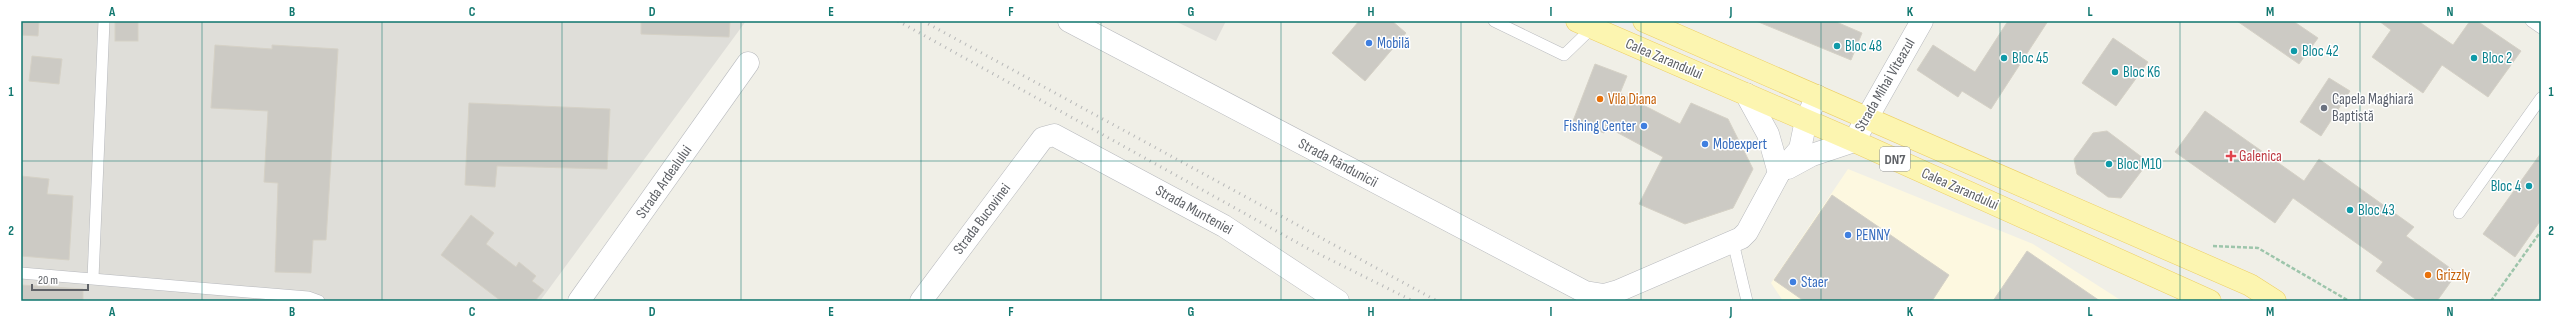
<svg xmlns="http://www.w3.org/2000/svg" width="2562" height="322" viewBox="0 0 2562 322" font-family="'Sofia Sans Condensed',sans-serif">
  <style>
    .commercial { fill: #fdf8e0 }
    .industrial { fill: #dfded9 }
    .building { fill: #cccac4; stroke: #d5d1c6 }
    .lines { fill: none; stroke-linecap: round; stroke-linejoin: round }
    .service-casing { stroke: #b7b9bd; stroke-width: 12 }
    .minor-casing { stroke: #b7b9bd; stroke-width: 23 }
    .primary-casing { stroke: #edcf64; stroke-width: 23 }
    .path { stroke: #9dc5ab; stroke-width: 2.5; stroke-dasharray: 4 2; stroke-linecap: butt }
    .service { stroke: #fff; stroke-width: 11 }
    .minor { stroke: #fff; stroke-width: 22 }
    .primary { stroke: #fcf5b0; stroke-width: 22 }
    .rail { stroke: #b7b8b8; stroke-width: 3; stroke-dasharray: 1 5; stroke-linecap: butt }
    .grid { fill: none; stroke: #0f766e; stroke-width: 1; stroke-opacity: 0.55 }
    .shop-dot { fill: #3f7fe0; stroke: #fff; stroke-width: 1.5 }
    .culture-dot { fill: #0f9aa8; stroke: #fff; stroke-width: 1.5 }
    .food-dot { fill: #e8710a; stroke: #fff; stroke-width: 1.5 }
    .worship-dot { fill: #6b7280; stroke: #fff; stroke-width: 1.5 }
    .health-dot { fill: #e0444e; stroke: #fff; stroke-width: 1.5 }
    .labels { text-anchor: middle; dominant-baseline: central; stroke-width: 3; stroke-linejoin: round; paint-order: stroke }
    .shield { fill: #fff; stroke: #8f9195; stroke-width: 1 }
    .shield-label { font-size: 14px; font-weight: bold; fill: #5f6267 }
    .shop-label { font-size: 15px; fill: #366cbe; stroke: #fff; text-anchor: start }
    .culture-label { font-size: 15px; fill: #0d838f; stroke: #fff; text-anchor: start }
    .street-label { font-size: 15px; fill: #5f6267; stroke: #fff }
    .food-label { font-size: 15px; fill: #c56008; stroke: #fff; text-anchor: start }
    .worship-label { font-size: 15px; fill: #5b616d; stroke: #fff; text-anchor: start }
    .health-label { font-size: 15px; fill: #be3a42; stroke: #fff; text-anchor: start }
    .neatline { fill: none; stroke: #0f766e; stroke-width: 1.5 }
    .grid-label { font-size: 13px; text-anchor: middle; font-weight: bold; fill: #0f766e }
  </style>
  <rect width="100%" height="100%" fill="#f0efe7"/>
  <polygon class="commercial" points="1848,169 2033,244 2122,301 1783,301 1771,283"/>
  <g class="industrial">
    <polygon points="21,21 746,21 540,301 21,301"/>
    <polygon points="1175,21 1226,21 1216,41"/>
  </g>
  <g class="building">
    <polygon points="21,21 39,21 38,36 21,35"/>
    <rect x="115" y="21" width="23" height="20"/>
    <polygon points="641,21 730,21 729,37 641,34"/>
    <polygon points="1359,21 1392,21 1406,33 1365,81 1332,53"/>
    <polygon points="1756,21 1834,21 1862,33 1851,60"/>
    <polygon points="2008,21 2048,21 1991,109 1962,91 1958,97 1917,70 1933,45 1975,72"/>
    <polygon points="2237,21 2293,21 2318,38 2299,64"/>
    <polygon points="2379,21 2418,21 2453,45 2470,21 2477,21 2521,51 2488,97 2442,65 2423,93 2372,57 2391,30"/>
    <polygon points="2113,38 2148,62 2116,106 2082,83"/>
    <polygon points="215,45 272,49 272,45 338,49 326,240 313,240 311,273 275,272 278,183 264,182 268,111 211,108"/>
    <polygon points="32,56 62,59 59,84 29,81"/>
    <polygon points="1595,64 1627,76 1620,93 1680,124 1691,103 1728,119 1753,169 1733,208 1685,224 1639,204 1663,157 1607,127 1604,133 1573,121"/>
    <polygon points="2329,78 2350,91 2321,136 2300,122"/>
    <polygon points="469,103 610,109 607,169 497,166 495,187 465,185"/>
    <polygon points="2205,111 2304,181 2319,159 2414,227 2406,236 2457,273 2437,301 2418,301 2376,271 2383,262 2293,198 2275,223 2175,152"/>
    <polygon points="2107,131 2143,158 2143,169 2121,198 2108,197 2077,174 2074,159 2093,133"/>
    <polygon points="2541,153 2541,220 2515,257 2483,234"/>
    <polygon points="21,176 49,179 47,194 73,196 69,260 21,256"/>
    <polygon points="1832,195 1949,275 1932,301 1804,301 1774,280"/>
    <polygon points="471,215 494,233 486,244 516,267 519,262 536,276 532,281 544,290 535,301 501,301 441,255"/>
    <polygon points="2027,251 2100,301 1993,301"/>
    <polygon points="21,285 83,289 83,301 21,301"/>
  </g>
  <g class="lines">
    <g class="service-casing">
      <g id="service">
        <polyline points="1494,21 1564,55 1592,28"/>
        <polyline points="2531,21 2541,28"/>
        <polyline points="2459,213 2541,98"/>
        <polyline points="1733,242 1747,301"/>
        <polyline points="21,273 308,297 319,301"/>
        <polyline points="93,278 104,21"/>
      </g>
    </g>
    <g class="minor-casing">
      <g id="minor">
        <polyline points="1069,21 1585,292 1604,295 1618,291 1741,238 1747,232 1779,173 1800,149 1806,120 1817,96"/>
        <polyline points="1746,94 1768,134 1779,173"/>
        <polyline points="1788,168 1812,155 1854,141 1922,21"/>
        <polyline points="579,301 748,63"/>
        <polyline points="921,301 1043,138 1054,135 1224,226 1338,301"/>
      </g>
    </g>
    <g class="primary-casing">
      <g id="primary">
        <polyline points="1577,21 1854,141 2210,301"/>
        <polyline points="1644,21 2250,285 2275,301"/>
      </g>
    </g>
    <g class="path">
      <polyline points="2213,246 2258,248 2349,301"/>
      <polyline points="2491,301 2541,231"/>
    </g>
    <use href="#service" class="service"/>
    <use href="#minor" class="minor"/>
    <use href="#primary" class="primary"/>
    <g class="rail">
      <polyline points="898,21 1307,248 1413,301"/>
      <polyline points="923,21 1437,301"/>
    </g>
  </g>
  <path class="grid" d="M202,21v280M382,21v280M562,21v280M741,21v280M921,21v280M1101,21v280M1281,21v280M1461,21v280M1641,21v280M1821,21v280M2000,21v280M2180,21v280M2360,21v280M21,161h2520"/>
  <g class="shop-dot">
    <circle cx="1369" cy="43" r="4"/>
    <circle cx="1644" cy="126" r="4"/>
    <circle cx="1705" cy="144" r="4"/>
    <circle cx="1848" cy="235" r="4"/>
    <circle cx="1793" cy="282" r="4"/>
  </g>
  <g class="culture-dot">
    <circle cx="1837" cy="46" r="4"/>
    <circle cx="2294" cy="51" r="4"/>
    <circle cx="2004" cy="58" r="4"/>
    <circle cx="2474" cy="58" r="4"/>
    <circle cx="2115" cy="72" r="4"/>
    <circle cx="2109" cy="164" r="4"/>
    <circle cx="2529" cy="186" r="4"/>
    <circle cx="2350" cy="210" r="4"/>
  </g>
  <g class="food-dot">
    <circle cx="1600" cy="99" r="4"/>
    <circle cx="2428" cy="275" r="4"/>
  </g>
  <circle class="worship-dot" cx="2324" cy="108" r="4"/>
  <path class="health-dot" d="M2229 150h4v4h4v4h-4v4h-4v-4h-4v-4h4z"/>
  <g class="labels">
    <rect class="shield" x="1880" y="147" width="30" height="24" rx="3"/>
    <g class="shield-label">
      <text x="1895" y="159">DN7</text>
    </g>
    <g class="shop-label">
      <text x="1377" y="43">Mobilă</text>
      <text x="1636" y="126" text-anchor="end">Fishing Center</text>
      <text x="1713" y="144">Mobexpert</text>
      <text x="1856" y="235">PENNY</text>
      <text x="1801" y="282">Staer</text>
    </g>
    <g class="culture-label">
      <text x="1845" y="46">Bloc 48</text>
      <text x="2302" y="51">Bloc 42</text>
      <text x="2012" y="58">Bloc 45</text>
      <text x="2482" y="58">Bloc 2</text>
      <text x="2123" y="72">Bloc K6</text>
      <text x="2117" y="164">Bloc M10</text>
      <text x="2521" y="186" text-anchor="end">Bloc 4</text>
      <text x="2358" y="210">Bloc 43</text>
    </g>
    <g class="street-label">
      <text transform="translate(1664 59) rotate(23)">Calea Zarandului</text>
      <text transform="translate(1885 85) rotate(-60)">Strada Mihai Viteazul</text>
      <text transform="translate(1338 163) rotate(28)">Strada Rândunicii</text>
      <text transform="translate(664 182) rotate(-55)">Strada Ardealului</text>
      <text transform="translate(1960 189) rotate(24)">Calea Zarandului</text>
      <text transform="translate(1194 210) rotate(29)">Strada Munteniei</text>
      <text transform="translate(982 219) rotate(-53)">Strada Bucovinei</text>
    </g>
    <g class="food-label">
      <text x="1608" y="99">Vila Diana</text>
      <text x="2436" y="275">Grizzly</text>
    </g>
    <g class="worship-label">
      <text x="2332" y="99">Capela Maghiară<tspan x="2332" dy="17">Baptistă</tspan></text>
    </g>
    <g class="health-label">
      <text x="2239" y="156">Galenica</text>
    </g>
  </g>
  <rect width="2562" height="322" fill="none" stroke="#ffffff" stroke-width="44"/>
  <path d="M32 284v6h56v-6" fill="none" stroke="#5f6267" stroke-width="2"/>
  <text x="38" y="284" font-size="12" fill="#5f6267" stroke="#ffffff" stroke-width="3" paint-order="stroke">20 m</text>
  <rect x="22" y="22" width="2518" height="278" class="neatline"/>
  <g class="grid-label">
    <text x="112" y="16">A</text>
    <text x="292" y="16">B</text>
    <text x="472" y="16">C</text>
    <text x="652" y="16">D</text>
    <text x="831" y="16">E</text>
    <text x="1011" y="16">F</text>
    <text x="1191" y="16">G</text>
    <text x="1371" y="16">H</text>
    <text x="1551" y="16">I</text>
    <text x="1731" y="16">J</text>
    <text x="1910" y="16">K</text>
    <text x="2090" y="16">L</text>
    <text x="2270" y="16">M</text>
    <text x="2450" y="16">N</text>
    <text x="11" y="96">1</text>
    <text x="2551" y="96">1</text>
    <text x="11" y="235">2</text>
    <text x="2551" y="235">2</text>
    <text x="112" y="316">A</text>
    <text x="292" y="316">B</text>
    <text x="472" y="316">C</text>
    <text x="652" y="316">D</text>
    <text x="831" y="316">E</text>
    <text x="1011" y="316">F</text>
    <text x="1191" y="316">G</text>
    <text x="1371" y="316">H</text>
    <text x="1551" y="316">I</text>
    <text x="1731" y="316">J</text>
    <text x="1910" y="316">K</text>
    <text x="2090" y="316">L</text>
    <text x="2270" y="316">M</text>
    <text x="2450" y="316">N</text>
  </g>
</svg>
